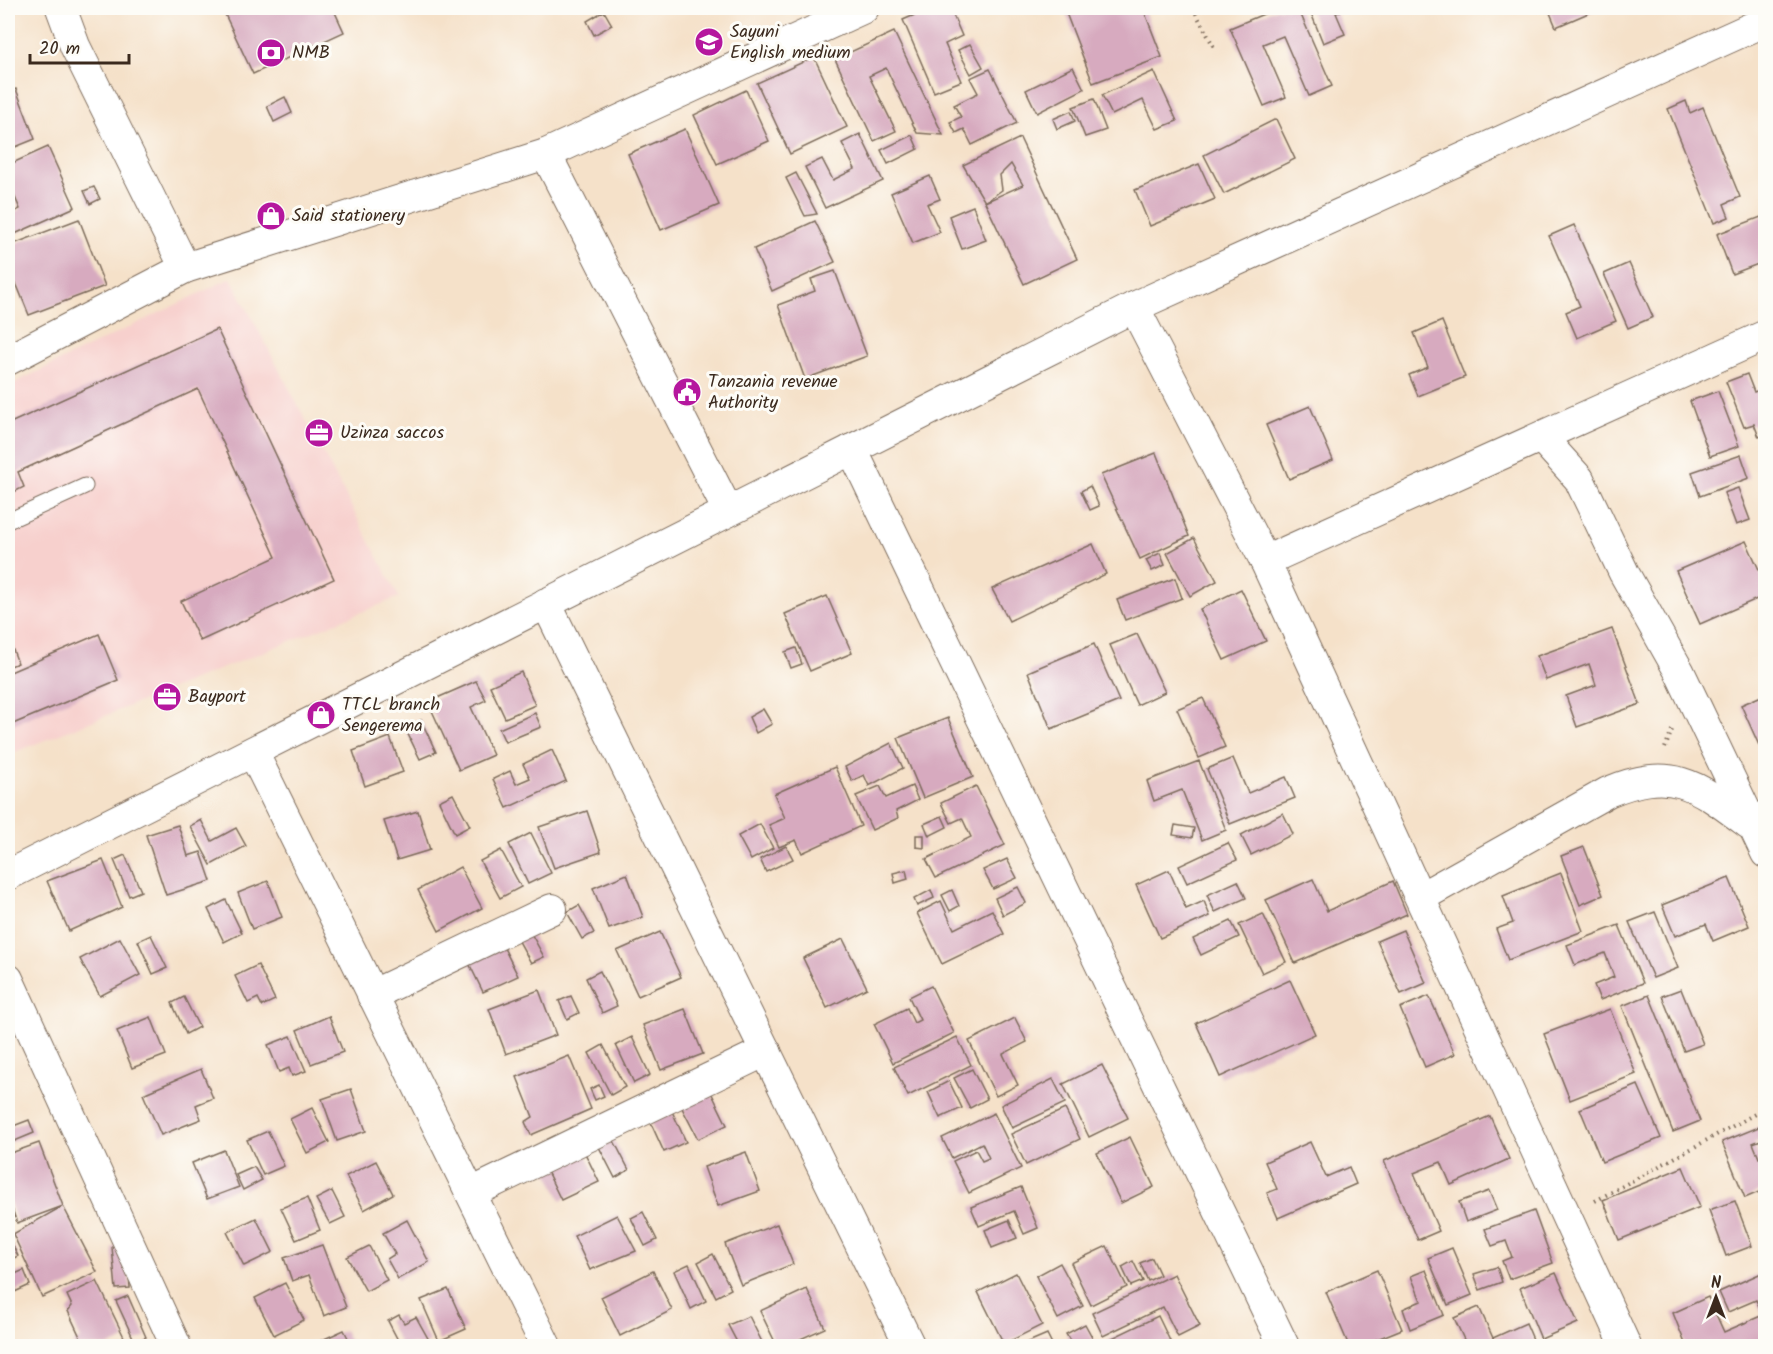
<svg xmlns="http://www.w3.org/2000/svg" width="1773" height="1354" viewBox="0 0 1773 1354" font-family="Kalam,sans-serif">
  <style>
    .built { fill: #f7d0cd }
    .building { fill: #d7aabf }
    .lines { fill: none; stroke-linecap: round; stroke-linejoin: round }
    .lane-casing { stroke: #7c6a5a; stroke-width: 17 }
    .street-casing { stroke: #7c6a5a; stroke-width: 32 }
    .path { stroke: #7c6a5a; stroke-width: 4; stroke-dasharray: 1.5 4.5; stroke-linecap: butt }
    .lane { stroke: #fff; stroke-width: 15 }
    .street { stroke: #fff; stroke-width: 30 }
    .labels { text-anchor: middle; dominant-baseline: central; stroke-width: 6; stroke-linejoin: round; paint-order: stroke }
    .poi-label { font-size: 18px; fill: #3b2a1e; stroke: #fdfcf7; text-anchor: start }
  </style>
  <rect width="100%" height="100%" fill="#fdfcf7"/>
  <filter id="ink" filterUnits="userSpaceOnUse"><feTurbulence type="fractalNoise" baseFrequency=".0167" numOctaves="2"/><feDisplacementMap in="SourceGraphic" scale="12" xChannelSelector="R" yChannelSelector="G"/><feConvolveMatrix kernelMatrix="1 2 1 2 8 2 1 2 1" color-interpolation-filters="sRGB"/></filter>
  <filter id="wash" filterUnits="userSpaceOnUse"><feTurbulence type="fractalNoise" baseFrequency=".008" numOctaves="4" result="noise"/><feDisplacementMap in="SourceGraphic" scale="24" xChannelSelector="R" yChannelSelector="G"/><feGaussianBlur stdDeviation="1.35" result="paint"/><feColorMatrix in="noise" values="0 0 0 0 0 0 0 0 0 0 0 0 0 0 0 0 0 1.4 0 .05"/><feComposite in="paint" operator="in"/></filter>
  <g filter="url(#wash)">
    <rect width="100%" height="100%" fill="#f5e1c9"/>
    <polygon class="built" points="231,278 399,597 8,755 8,386"/>
    <g id="blocks">
      <g class="building">
        <polygon points="222,8 333,8 344,32 253,74"/>
        <polygon points="931,8 950,8 962,36 945,44 961,81 934,92 903,20"/>
        <polygon points="1064,8 1143,8 1162,57 1093,83"/>
        <polygon points="1278,8 1298,8 1332,86 1309,96 1283,36 1263,44 1286,97 1264,106 1230,28"/>
        <polygon points="1309,8 1349,8 1336,13 1345,34 1323,43"/>
        <polygon points="1548,8 1600,8 1556,27"/>
        <polygon points="604,11 612,25 594,35 587,21"/>
        <polygon points="894,32 943,135 917,133 886,68 869,76 896,131 874,141 835,59"/>
        <polygon points="970,44 983,67 971,74 958,50"/>
        <polygon points="814,57 847,127 790,154 757,83"/>
        <polygon points="1073,67 1084,89 1037,113 1026,90"/>
        <polygon points="990,69 1017,123 972,145 964,129 956,133 950,122 961,117 954,105 978,93 970,78"/>
        <polygon points="1154,71 1177,121 1157,129 1143,100 1112,115 1102,95"/>
        <polygon points="16,89 35,139 8,150 8,92"/>
        <polygon points="746,90 769,141 717,164 694,115"/>
        <polygon points="285,97 292,113 274,122 267,106"/>
        <polygon points="1094,99 1106,130 1085,137 1073,107"/>
        <polygon points="1686,101 1690,113 1703,107 1740,197 1724,204 1729,217 1714,223 1668,109"/>
        <polygon points="1071,111 1075,121 1057,129 1053,119"/>
        <polygon points="1276,119 1295,159 1224,194 1204,155"/>
        <polygon points="685,129 719,205 661,230 628,154"/>
        <polygon points="860,134 883,181 825,208 805,167 822,159 833,180 855,169 842,143"/>
        <polygon points="912,135 918,149 888,164 881,150"/>
        <polygon points="1020,138 1077,259 1024,284 985,202 1023,185 1011,164 1000,175 1002,190 985,202 963,165"/>
        <polygon points="48,147 75,207 8,237 8,215 20,209 8,181 8,165"/>
        <polygon points="1199,164 1215,199 1150,226 1135,190"/>
        <polygon points="796,173 817,214 805,216 786,178"/>
        <polygon points="930,176 940,199 927,204 940,232 913,243 891,193"/>
        <polygon points="94,187 100,199 90,204 84,191"/>
        <polygon points="973,206 986,240 962,249 949,216"/>
        <polygon points="1766,215 1766,261 1732,274 1717,234"/>
        <polygon points="79,219 105,286 29,315 16,283 8,286 8,246"/>
        <polygon points="815,221 835,262 772,291 754,249"/>
        <polygon points="1574,225 1616,321 1577,338 1566,312 1580,306 1549,236"/>
        <polygon points="1629,263 1653,317 1628,328 1604,274"/>
        <polygon points="835,271 867,356 805,379 778,305 815,291 811,279"/>
        <polygon points="1442,321 1465,377 1418,396 1409,375 1428,367 1414,333"/>
        <polygon points="217,329 334,579 200,641 181,601 276,557 198,389 18,472 24,487 8,495 8,424"/>
        <polygon points="1747,374 1754,392 1762,389 1766,398 1766,434 1759,437 1754,424 1744,427 1726,382"/>
        <polygon points="1718,391 1739,446 1710,456 1690,401"/>
        <polygon points="1310,406 1333,460 1289,479 1266,425"/>
        <polygon points="1156,453 1189,536 1140,559 1101,475"/>
        <polygon points="1741,455 1749,478 1700,496 1692,472"/>
        <polygon points="1090,486 1099,506 1090,510 1081,491"/>
        <polygon points="1738,488 1750,520 1736,525 1724,493"/>
        <polygon points="1194,538 1217,581 1190,596 1167,553"/>
        <polygon points="1746,541 1766,585 1766,595 1700,624 1676,571"/>
        <polygon points="1093,544 1106,574 1009,621 992,589"/>
        <polygon points="1160,553 1165,565 1152,571 1146,560"/>
        <polygon points="1175,578 1182,598 1125,620 1117,600"/>
        <polygon points="1241,589 1266,641 1224,660 1200,609"/>
        <polygon points="827,596 852,653 810,671 785,614"/>
        <polygon points="1612,629 1640,704 1577,727 1566,696 1596,685 1589,664 1546,680 1537,656"/>
        <polygon points="99,634 118,680 8,726 8,673"/>
        <polygon points="1137,634 1165,692 1137,705 1110,645"/>
        <polygon points="8,637 18,663 8,667"/>
        <polygon points="1094,644 1119,701 1051,729 1028,672"/>
        <polygon points="796,648 802,664 791,668 785,652"/>
        <polygon points="521,672 535,705 505,718 490,686"/>
        <polygon points="476,681 486,700 471,707 493,755 459,770 428,702"/>
        <polygon points="1766,694 1766,761 1741,705"/>
        <polygon points="1203,698 1225,747 1199,758 1177,709"/>
        <polygon points="763,709 772,724 756,733 749,717"/>
        <polygon points="535,713 541,727 505,742 499,729"/>
        <polygon points="948,718 973,777 923,798 898,738"/>
        <polygon points="421,720 436,752 420,759 405,728"/>
        <polygon points="390,737 403,772 365,786 353,751"/>
        <polygon points="891,743 903,768 869,786 864,775 852,781 845,767"/>
        <polygon points="552,750 566,781 507,808 493,779 510,771 516,784 530,778 523,764"/>
        <polygon points="1233,758 1248,793 1286,777 1295,798 1230,824 1207,769"/>
        <polygon points="1199,761 1226,830 1202,840 1182,790 1154,801 1147,781"/>
        <polygon points="835,767 861,826 802,853 796,840 779,847 769,825 785,818 774,794"/>
        <polygon points="880,786 886,798 912,786 918,800 896,811 898,818 872,830 856,796"/>
        <polygon points="976,786 1005,845 936,878 926,859 971,837 962,818 951,823 941,803"/>
        <polygon points="453,794 470,826 455,834 439,801"/>
        <polygon points="418,811 430,850 397,860 384,821"/>
        <polygon points="587,811 601,852 554,868 539,827"/>
        <polygon points="1283,813 1293,834 1251,855 1241,835"/>
        <polygon points="942,816 947,827 929,836 924,824"/>
        <polygon points="201,820 212,841 236,828 246,846 211,865 190,826"/>
        <polygon points="760,824 773,848 751,860 738,836"/>
        <polygon points="178,825 188,856 201,852 211,881 166,895 146,835"/>
        <polygon points="1175,825 1194,828 1192,838 1173,835"/>
        <polygon points="531,833 551,873 528,884 509,844"/>
        <polygon points="916,835 924,835 924,848 916,847"/>
        <polygon points="1228,843 1237,860 1187,883 1179,866"/>
        <polygon points="786,846 793,859 766,872 760,859"/>
        <polygon points="1584,847 1603,895 1580,905 1561,856"/>
        <polygon points="501,850 521,887 500,898 480,861"/>
        <polygon points="125,855 141,891 129,896 114,860"/>
        <polygon points="1007,859 1017,878 993,889 983,870"/>
        <polygon points="103,860 122,907 69,931 47,881"/>
        <polygon points="460,867 482,908 439,931 418,890"/>
        <polygon points="906,870 908,879 895,883 893,873"/>
        <polygon points="1169,870 1186,909 1204,901 1210,916 1160,938 1136,885"/>
        <polygon points="1561,873 1583,931 1508,960 1496,929 1513,923 1503,896"/>
        <polygon points="627,874 643,917 609,929 593,888"/>
        <polygon points="1729,878 1749,926 1713,941 1706,924 1675,936 1662,905"/>
        <polygon points="1313,879 1327,911 1393,881 1407,914 1295,963 1266,900"/>
        <polygon points="268,881 282,917 252,929 238,893"/>
        <polygon points="1238,881 1246,898 1215,912 1207,895"/>
        <polygon points="1018,887 1026,903 1003,915 995,898"/>
        <polygon points="931,890 934,898 917,906 914,899"/>
        <polygon points="952,890 959,906 950,911 942,895"/>
        <polygon points="226,900 242,933 224,942 208,909"/>
        <polygon points="941,901 954,929 992,910 1004,934 942,964 917,913"/>
        <polygon points="579,905 594,933 582,939 567,912"/>
        <polygon points="1655,912 1678,968 1653,978 1629,922"/>
        <polygon points="1263,914 1286,962 1262,973 1239,925"/>
        <polygon points="1231,921 1239,937 1201,955 1193,939"/>
        <polygon points="1619,925 1643,983 1600,1000 1594,985 1614,977 1605,953 1575,965 1567,945"/>
        <polygon points="527,926 544,957 531,963 514,932"/>
        <polygon points="1403,930 1426,983 1401,994 1377,941"/>
        <polygon points="660,932 681,977 638,996 617,951"/>
        <polygon points="151,935 167,968 153,974 138,941"/>
        <polygon points="120,938 140,975 100,996 80,959"/>
        <polygon points="499,938 518,976 483,992 465,955"/>
        <polygon points="843,939 867,988 827,1008 803,958"/>
        <polygon points="258,965 275,1000 262,1006 258,998 248,1003 235,976"/>
        <polygon points="600,971 617,1006 602,1013 586,978"/>
        <polygon points="1290,980 1315,1034 1220,1077 1196,1023"/>
        <polygon points="931,986 954,1033 893,1063 874,1024 907,1008 914,1023 920,1020 909,997"/>
        <polygon points="1681,989 1703,1044 1684,1051 1662,996"/>
        <polygon points="539,990 556,1035 506,1054 489,1009"/>
        <polygon points="1649,995 1700,1121 1673,1132 1622,1006"/>
        <polygon points="571,996 579,1013 567,1019 559,1001"/>
        <polygon points="1429,996 1455,1054 1425,1067 1400,1008"/>
        <polygon points="184,997 199,1027 186,1034 172,1003"/>
        <polygon points="685,1009 703,1054 661,1070 643,1025"/>
        <polygon points="1610,1009 1636,1074 1570,1100 1544,1034"/>
        <polygon points="329,1016 343,1052 311,1064 297,1030"/>
        <polygon points="151,1017 166,1055 132,1068 117,1031"/>
        <polygon points="1015,1018 1027,1042 1003,1054 1018,1085 996,1096 969,1041"/>
        <polygon points="291,1036 306,1071 292,1076 289,1068 279,1072 268,1045"/>
        <polygon points="632,1037 650,1075 634,1083 616,1045"/>
        <polygon points="957,1037 971,1065 908,1096 894,1067"/>
        <polygon points="603,1045 625,1087 611,1095 589,1053"/>
        <polygon points="569,1056 591,1109 531,1135 525,1122 533,1117 517,1077"/>
        <polygon points="1102,1065 1128,1118 1089,1137 1063,1084"/>
        <polygon points="201,1069 213,1098 196,1105 201,1119 161,1135 143,1094"/>
        <polygon points="972,1069 987,1099 970,1108 954,1078"/>
        <polygon points="1053,1079 1065,1103 1012,1128 1001,1105"/>
        <polygon points="949,1081 962,1108 940,1118 928,1092"/>
        <polygon points="599,1085 604,1096 595,1100 590,1089"/>
        <polygon points="1638,1085 1661,1138 1602,1162 1580,1109"/>
        <polygon points="351,1089 366,1131 337,1141 322,1099"/>
        <polygon points="710,1090 727,1125 698,1139 680,1104"/>
        <polygon points="312,1108 329,1142 307,1153 290,1119"/>
        <polygon points="671,1109 686,1142 664,1152 649,1119"/>
        <polygon points="1065,1109 1080,1139 1026,1165 1011,1134"/>
        <polygon points="994,1113 1021,1168 969,1193 953,1161 976,1150 982,1161 989,1158 982,1143 952,1158 942,1138"/>
        <polygon points="1490,1116 1509,1159 1451,1185 1441,1162 1414,1173 1439,1231 1418,1240 1384,1161"/>
        <polygon points="29,1120 34,1133 10,1143 8,1128"/>
        <polygon points="1766,1124 1766,1138 1753,1143 1759,1158 1766,1156 1766,1189 1745,1198 1722,1142"/>
        <polygon points="268,1131 284,1166 263,1175 247,1140"/>
        <polygon points="611,1135 629,1170 615,1178 597,1143"/>
        <polygon points="1130,1137 1154,1187 1121,1203 1097,1153"/>
        <polygon points="1310,1142 1326,1177 1349,1167 1356,1184 1278,1218 1267,1193 1277,1189 1265,1162"/>
        <polygon points="39,1143 63,1206 17,1223 8,1197 8,1154"/>
        <polygon points="581,1145 599,1182 561,1200 543,1163"/>
        <polygon points="224,1150 239,1187 207,1199 192,1163"/>
        <polygon points="746,1152 760,1191 718,1206 704,1167"/>
        <polygon points="376,1161 393,1194 364,1210 346,1176"/>
        <polygon points="254,1167 262,1180 243,1190 236,1175"/>
        <polygon points="1683,1167 1700,1207 1619,1240 1603,1200"/>
        <polygon points="1021,1187 1038,1228 1024,1234 1014,1211 979,1226 971,1207"/>
        <polygon points="332,1191 345,1217 330,1224 316,1199"/>
        <polygon points="1489,1191 1497,1210 1466,1222 1459,1202"/>
        <polygon points="307,1198 320,1230 296,1240 281,1208"/>
        <polygon points="1735,1201 1752,1246 1726,1256 1709,1210"/>
        <polygon points="63,1206 97,1272 42,1297 13,1234"/>
        <polygon points="1534,1211 1553,1263 1509,1279 1502,1261 1512,1257 1506,1241 1492,1246 1485,1229"/>
        <polygon points="643,1212 657,1240 645,1246 631,1218"/>
        <polygon points="617,1215 636,1251 590,1270 574,1236"/>
        <polygon points="256,1218 273,1252 244,1266 227,1232"/>
        <polygon points="407,1220 429,1262 398,1279 387,1259 395,1254 383,1233"/>
        <polygon points="1009,1220 1017,1238 992,1248 985,1230"/>
        <polygon points="777,1224 793,1264 741,1285 725,1244"/>
        <polygon points="10,1240 18,1256 8,1261 8,1241"/>
        <polygon points="322,1245 346,1307 324,1316 309,1275 292,1281 284,1258"/>
        <polygon points="127,1246 130,1288 116,1289 112,1247"/>
        <polygon points="369,1246 387,1280 366,1291 347,1257"/>
        <polygon points="1107,1246 1127,1287 1091,1305 1071,1263"/>
        <polygon points="1452,1248 1472,1295 1448,1305 1428,1258"/>
        <polygon points="713,1254 731,1289 716,1297 698,1262"/>
        <polygon points="1152,1258 1160,1275 1148,1281 1140,1263"/>
        <polygon points="1133,1261 1143,1281 1131,1286 1122,1267"/>
        <polygon points="1060,1263 1083,1306 1058,1319 1036,1276"/>
        <polygon points="689,1264 706,1301 691,1309 674,1271"/>
        <polygon points="1497,1267 1502,1282 1480,1290 1474,1274"/>
        <polygon points="24,1270 30,1285 8,1295 8,1277"/>
        <polygon points="1377,1270 1402,1329 1360,1346 1349,1346 1326,1292"/>
        <polygon points="1426,1270 1444,1315 1410,1329 1403,1309 1421,1301 1411,1276"/>
        <polygon points="653,1271 672,1310 620,1336 601,1297"/>
        <polygon points="1766,1271 1766,1345 1686,1346 1673,1313 1708,1297 1724,1332 1763,1315 1756,1300 1728,1312 1719,1292"/>
        <polygon points="1016,1273 1042,1325 1004,1344 978,1292"/>
        <polygon points="1556,1273 1578,1323 1541,1339 1520,1288"/>
        <polygon points="1174,1274 1200,1326 1178,1337 1163,1307 1103,1336 1092,1313"/>
        <polygon points="97,1281 125,1339 109,1346 74,1346 73,1343 81,1339 68,1311 72,1306 67,1295"/>
        <polygon points="285,1283 304,1320 274,1335 255,1298"/>
        <polygon points="448,1289 466,1329 439,1341 421,1300"/>
        <polygon points="807,1289 825,1328 785,1346 777,1346 760,1311"/>
        <polygon points="128,1296 146,1337 135,1342 116,1301"/>
        <polygon points="1479,1307 1493,1338 1526,1323 1535,1344 1530,1346 1467,1346 1454,1318"/>
        <polygon points="399,1315 404,1323 416,1317 430,1342 422,1346 411,1344 401,1346 388,1321"/>
        <polygon points="749,1316 764,1346 739,1346 728,1325"/>
        <polygon points="1158,1316 1172,1345 1144,1346 1142,1342 1136,1346 1111,1346 1108,1340"/>
        <polygon points="1085,1324 1097,1346 1073,1346 1066,1334"/>
        <polygon points="344,1330 352,1346 309,1346"/>
        <polygon points="1047,1334 1053,1346 1019,1346"/>
      </g>
    </g>
  </g>
  <g filter="url(#ink)">
    <use href="#blocks" fill-opacity="0" stroke="#7c6a5a" stroke-width="1.5"/>
    <g class="lines">
      <g class="lane-casing">
        <polyline id="lane" points="8,521 85,486"/>
      </g>
      <g class="street-casing">
        <g id="street">
          <polyline points="61,8 75,46 185,268"/>
          <polyline points="546,154 728,511"/>
          <polyline points="1134,307 1265,561 1626,1346"/>
          <polyline points="8,360 185,268 546,154 864,8"/>
          <polyline points="1541,437 1579,479 1624,573 1679,671 1766,853"/>
          <polyline points="852,449 1284,1346"/>
          <polyline points="1265,561 1766,335"/>
          <polyline points="546,603 910,1346"/>
          <polyline points="253,752 546,1346"/>
          <polyline points="8,875 1134,307 1766,21"/>
          <path d="M1421,897l187,-105c65,-27 89,-7 141,32"/>
          <polyline points="8,979 176,1346"/>
          <polyline points="372,995 552,909"/>
          <polyline points="471,1193 766,1051"/>
        </g>
      </g>
      <g class="path">
        <polyline points="1193,8 1214,47"/>
        <polyline points="1665,748 1672,730"/>
        <polyline points="1595,1201 1766,1108"/>
      </g>
      <use href="#lane" class="lane"/>
      <use href="#street" class="street"/>
    </g>
  </g>
  <defs>
    <g id="school-disc" transform="scale(1.5)"><circle r="9.5" fill="#b5179e" stroke="#fdfcf7"/><path d="M0-5L7-2L0 1L-7-2ZM-4 1L0 2.5L4 1V4Q0 6-4 4Z" fill="#fff"/></g>
    <g id="bank-disc" transform="scale(1.5)"><circle r="9.5" fill="#b5179e" stroke="#fdfcf7"/><path d="M-6-4H6V4H-6ZM0-2.3a2.3 2.3 0 1 0 0 4.6a2.3 2.3 0 1 0 0-4.6Z" fill="#fff"/></g>
    <g id="shop-disc" transform="scale(1.5)"><circle r="9.5" fill="#b5179e" stroke="#fdfcf7"/><path d="M-5-2.5h2.3a2.7 3.5 0 0 1 5.4 0H5L5.5 6h-11ZM-1.5-2.5h3a1.5 2.3 0 0 0-3 0Z" fill="#fff"/></g>
    <g id="civic-disc" transform="scale(1.5)"><circle r="9.5" fill="#b5179e" stroke="#fdfcf7"/><path d="M-.6-6.5H3V-4.5H.6V-3L4-1V1h2V6H-6V1h2V-1L-.6-3ZM-1.2 2.5V6h2.4V2.5Z" fill="#fff"/></g>
    <g id="office-disc" transform="scale(1.5)"><circle r="9.5" fill="#b5179e" stroke="#fdfcf7"/><path d="M-6-3h4V-5.5h4V-3h4V5H-6ZM-1-4.5V-3h2v-1.5ZM-6 0V1H6V0Z" fill="#fff"/></g>
  </defs>
  <g fill-rule="evenodd">
    <use href="#school-disc" x="709" y="42"/>
    <use href="#bank-disc" x="271" y="53"/>
    <use href="#shop-disc" x="271" y="216"/>
    <use href="#civic-disc" x="687" y="392"/>
    <use href="#office-disc" x="319" y="433"/>
    <use href="#office-disc" x="167" y="697"/>
    <use href="#shop-disc" x="321" y="715"/>
  </g>
  <g class="labels">
    <g class="poi-label">
      <text x="730" y="32">Sayuni<tspan x="730" dy="21">English medium</tspan></text>
      <text x="292" y="53">NMB</text>
      <text x="292" y="216">Said stationery</text>
      <text x="708" y="382">Tanzania revenue<tspan x="708" dy="21">Authority</tspan></text>
      <text x="340" y="433">Uzinza saccos</text>
      <text x="188" y="697">Bayport</text>
      <text x="342" y="705">TTCL branch<tspan x="342" dy="21">Sengerema</tspan></text>
    </g>
  </g>
  <rect width="1773" height="1354" fill="none" stroke="#fdfcf7" stroke-width="30"/>
  <g transform="translate(1716 1297)" stroke="#fdfcf7" stroke-width="4.5" paint-order="stroke">
  <path d="M0-4.5L10 22L0 15L-10 22Z" fill="#3b2a1e"/>
  <text y="-9" font-size="16" font-weight="bold" text-anchor="middle" fill="#3b2a1e">N</text>
  </g>
  <path d="M30 54v9h99v-9" fill="none" stroke="#3b2a1e" stroke-width="3"/>
  <text x="39" y="54" font-size="18" fill="#3b2a1e" stroke="#fdfcf7" stroke-width="4.5" paint-order="stroke">20 m</text>
</svg>
